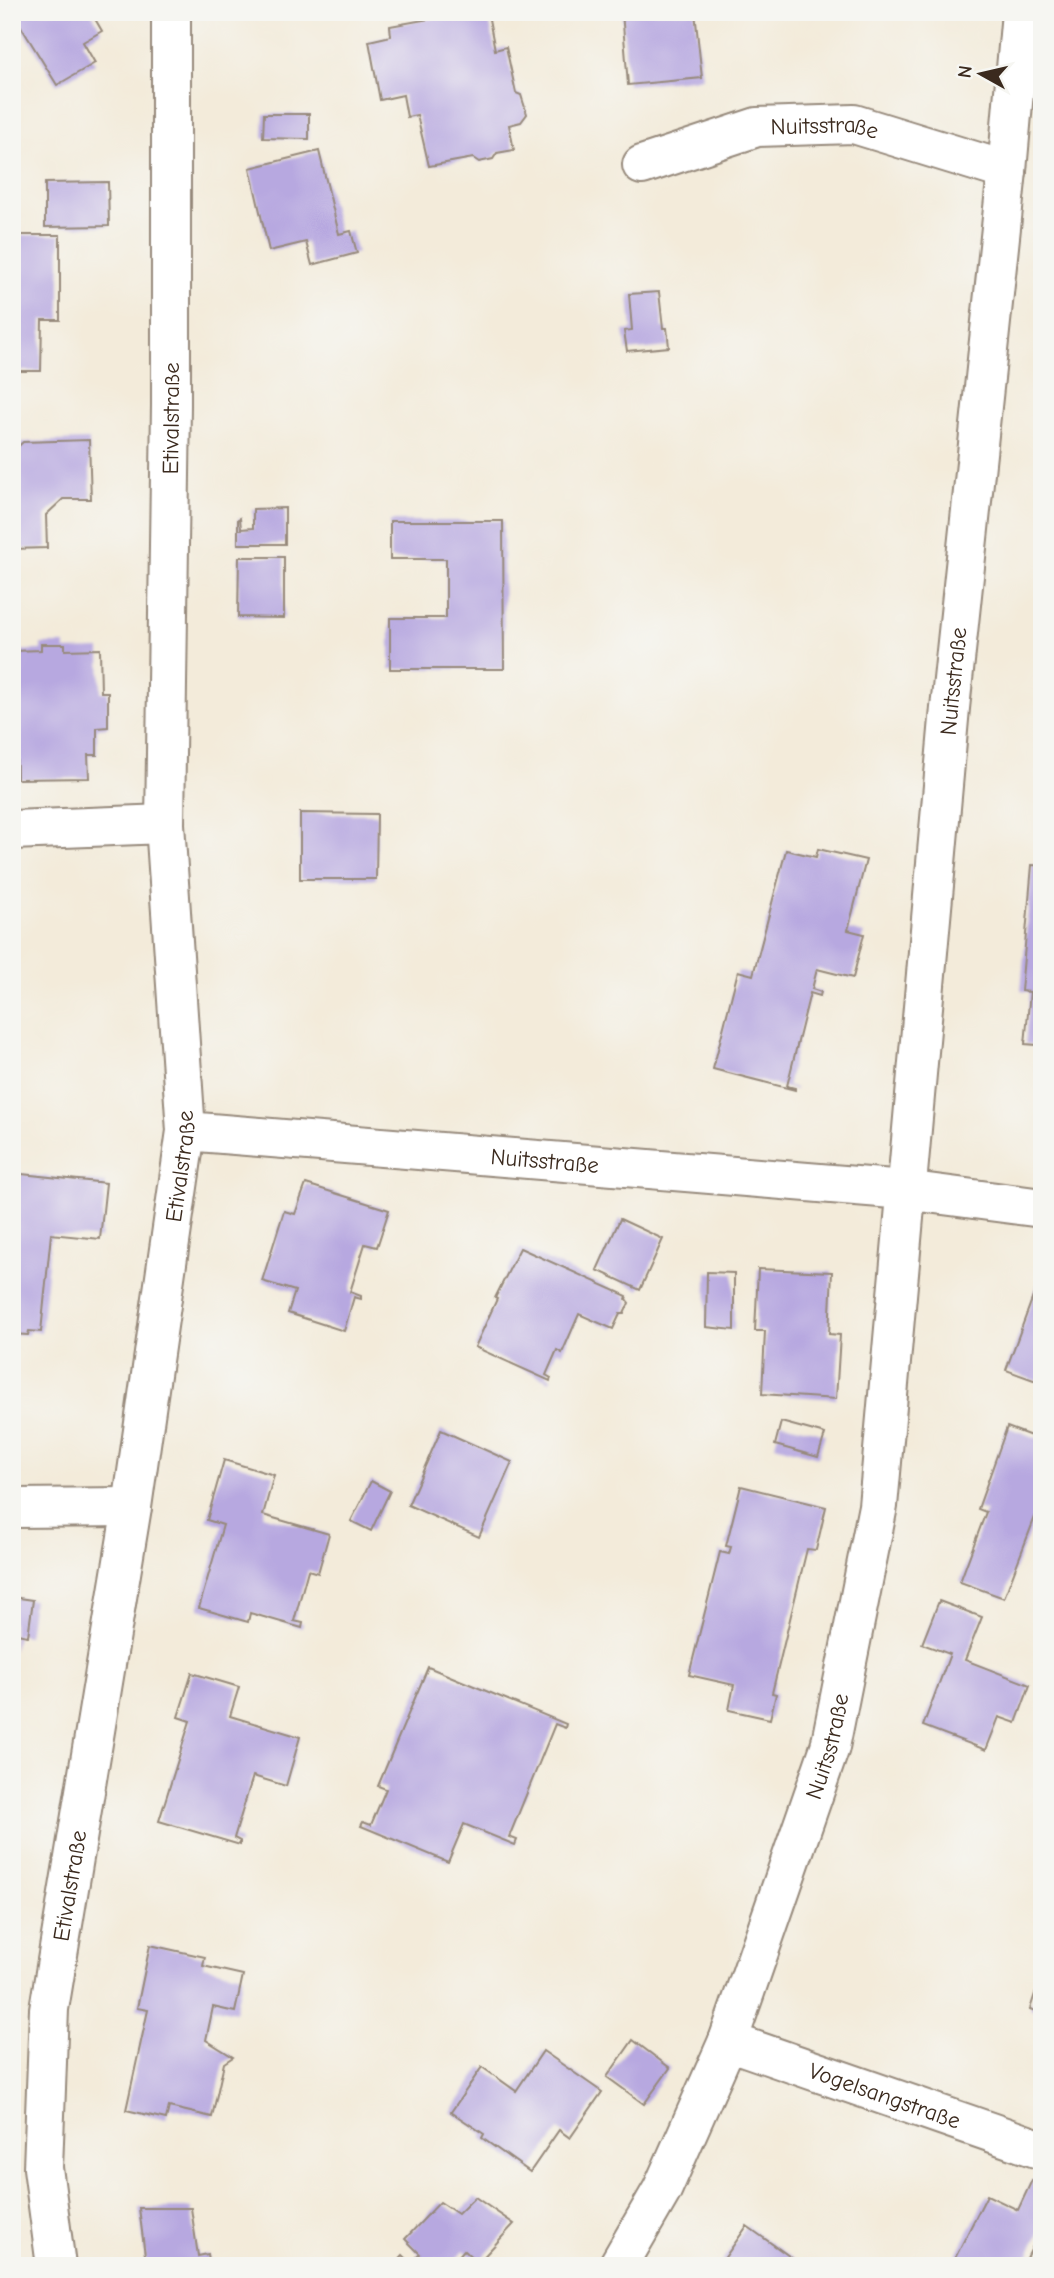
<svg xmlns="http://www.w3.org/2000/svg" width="1054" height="2278" viewBox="0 0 1054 2278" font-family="'Comic Neue',sans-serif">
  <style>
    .building { fill: #b7a8e0 }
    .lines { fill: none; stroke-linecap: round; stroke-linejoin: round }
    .minor-casing { stroke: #978a7c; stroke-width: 42 }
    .minor { stroke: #fff; stroke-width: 38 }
    .labels { text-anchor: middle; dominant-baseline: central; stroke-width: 5; stroke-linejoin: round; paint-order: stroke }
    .street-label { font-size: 23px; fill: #3b2a1e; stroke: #f6f6f2 }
  </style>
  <rect width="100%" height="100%" fill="#f6f6f2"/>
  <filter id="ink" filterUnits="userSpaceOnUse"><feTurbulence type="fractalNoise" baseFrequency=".0143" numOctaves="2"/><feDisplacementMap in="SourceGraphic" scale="14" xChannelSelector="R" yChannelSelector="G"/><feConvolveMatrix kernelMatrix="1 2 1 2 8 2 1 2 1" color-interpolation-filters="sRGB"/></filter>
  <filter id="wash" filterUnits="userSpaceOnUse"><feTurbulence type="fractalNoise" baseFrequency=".00686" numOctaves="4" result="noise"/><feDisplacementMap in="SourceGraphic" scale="28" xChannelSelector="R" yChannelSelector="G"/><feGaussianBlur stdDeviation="1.57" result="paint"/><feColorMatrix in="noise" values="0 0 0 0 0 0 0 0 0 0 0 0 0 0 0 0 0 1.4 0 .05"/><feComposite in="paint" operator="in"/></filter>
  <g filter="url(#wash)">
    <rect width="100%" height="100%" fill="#f3ebda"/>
    <g id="blocks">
      <g class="building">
        <polygon points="12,12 91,12 102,31 83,42 95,63 57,85"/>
        <polygon points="436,12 457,12 459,19 488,14 495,50 506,47 516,93 521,95 527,114 521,122 509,125 514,150 497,153 493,159 479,162 473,158 429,166 417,115 407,117 403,95 380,100 369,41 391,36 390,26 435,18"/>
        <polygon points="622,12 695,12 702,78 628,85"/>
        <polygon points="264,114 309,114 309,139 263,138"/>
        <polygon points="319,151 339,234 351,231 357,253 312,265 306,242 269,251 250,168"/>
        <polygon points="108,182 109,226 45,227 45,183"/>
        <polygon points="12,235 60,235 60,320 42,320 41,371 12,371"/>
        <polygon points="659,292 663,328 667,328 669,347 627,351 624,331 632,330 629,294"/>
        <polygon points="89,440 91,499 63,499 46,515 47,548 12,549 12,452 23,442"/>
        <polygon points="285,508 285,544 238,544 238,519 240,518 241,529 253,528 253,509"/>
        <polygon points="390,521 503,521 504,669 390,669 390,618 446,618 446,559 390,559"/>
        <polygon points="239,557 284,557 284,618 238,617"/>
        <polygon points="41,644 65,644 65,650 100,649 101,692 108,692 108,727 97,728 97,755 88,755 89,778 17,779 15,651 41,650"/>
        <polygon points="300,813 377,814 376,879 300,879"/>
        <polygon points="818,849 866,860 848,930 864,934 853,978 817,969 812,989 821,992 820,996 810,993 787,1086 795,1088 795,1090 713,1069 738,971 753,975 786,850 816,857"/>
        <polygon points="1032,865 1042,866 1042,1073 1035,1072 1037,1045 1025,1044 1030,992 1021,991"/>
        <polygon points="12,1173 106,1183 100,1239 51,1234 41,1332 29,1331 28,1335 12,1334"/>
        <polygon points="306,1184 389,1210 377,1247 365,1244 350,1292 361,1296 361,1299 354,1297 344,1331 288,1313 295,1291 262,1281 284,1211 295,1214"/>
        <polygon points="620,1219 663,1239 640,1290 597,1270"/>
        <polygon points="520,1248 627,1296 626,1299 629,1303 624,1314 620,1314 613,1329 579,1314 562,1353 557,1350 546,1375 551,1378 550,1381 475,1347 497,1299 495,1298"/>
        <polygon points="758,1269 832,1272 829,1334 840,1335 836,1399 762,1394 765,1331 755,1331"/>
        <polygon points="707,1272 734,1273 734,1330 706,1327"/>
        <polygon points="1041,1275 1042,1275 1042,1383 1006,1370"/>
        <polygon points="781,1422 825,1434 818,1457 775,1445"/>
        <polygon points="1007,1427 1042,1440 1042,1520 1035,1517 1004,1598 960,1582 986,1512 978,1509"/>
        <polygon points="441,1430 512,1462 479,1537 408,1505"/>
        <polygon points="224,1460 274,1475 263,1515 329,1534 318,1573 308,1570 294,1621 303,1623 302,1628 250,1613 248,1622 199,1608 223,1525 207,1520"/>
        <polygon points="371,1481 390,1491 371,1531 351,1521"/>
        <polygon points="741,1486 826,1507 816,1550 807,1549 772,1693 776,1694 770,1719 729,1710 734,1685 689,1675 720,1552 729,1554 731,1547 726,1546"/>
        <polygon points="12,1597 33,1600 28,1636 17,1634 14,1651"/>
        <polygon points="939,1601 982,1617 965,1660 1030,1685 1016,1723 999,1717 986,1750 923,1726 950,1654 922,1644"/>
        <polygon points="428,1667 566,1724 565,1728 555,1724 509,1837 517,1840 515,1845 464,1824 448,1862 361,1826 363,1822 371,1825 386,1789 378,1786"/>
        <polygon points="192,1673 239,1687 230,1716 300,1737 286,1786 253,1776 234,1838 240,1841 240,1845 159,1821 190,1721 178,1717"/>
        <polygon points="150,1945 205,1957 203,1966 243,1975 235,2012 213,2007 206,2040 233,2057 224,2063 212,2117 169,2107 166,2119 126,2110 148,2010 137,2008"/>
        <polygon points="1041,1976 1042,1976 1042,2013 1030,2009"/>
        <polygon points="633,2040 670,2068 644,2104 607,2077"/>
        <polygon points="543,2051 602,2092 570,2138 559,2130 530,2172 482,2138 484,2134 451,2112 482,2067 516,2091"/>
        <polygon points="1032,2180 1042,2184 1042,2228 1023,2266 951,2266 987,2195 1018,2210"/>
        <polygon points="475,2197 514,2224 478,2263 464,2250 450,2266 393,2266 403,2255 411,2263 420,2254 405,2239 440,2202 458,2214"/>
        <polygon points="139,2208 191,2208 198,2256 208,2254 210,2266 142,2266 142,2263 146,2263"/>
        <polygon points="747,2226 803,2266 719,2266"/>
      </g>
    </g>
  </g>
  <g filter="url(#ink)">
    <use href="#blocks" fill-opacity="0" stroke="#978a7c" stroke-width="2"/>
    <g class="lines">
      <g class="minor-casing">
        <g id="minor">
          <path id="s1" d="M642,165l115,-38 97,-3 153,47"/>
          <polyline points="12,830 165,824"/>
          <path id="s2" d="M186,1131l719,59 137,18"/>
          <polyline points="12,1508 132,1507"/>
          <path id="s3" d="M728,2041l314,109"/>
          <path id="s4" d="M56,2266l-13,-98 6,-159 83,-502 54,-376 -21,-307 6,-419v-393"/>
          <path id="s5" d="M618,2266l44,-76 66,-149 102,-294 48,-241 72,-798 57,-537 14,-159"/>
        </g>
      </g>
      <use href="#minor" class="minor"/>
    </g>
  </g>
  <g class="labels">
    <g class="street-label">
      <text stroke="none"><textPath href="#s1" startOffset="189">Nuitsstraße</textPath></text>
      <text stroke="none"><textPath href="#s4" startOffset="1860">Etivalstraße</textPath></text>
      <text stroke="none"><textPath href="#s5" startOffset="1636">Nuitsstraße</textPath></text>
      <text stroke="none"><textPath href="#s2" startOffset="360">Nuitsstraße</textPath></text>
      <text stroke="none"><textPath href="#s4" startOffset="1111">Etivalstraße</textPath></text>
      <text stroke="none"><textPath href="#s5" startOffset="562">Nuitsstraße</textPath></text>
      <text stroke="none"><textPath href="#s4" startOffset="383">Etivalstraße</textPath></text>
      <text stroke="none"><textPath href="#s3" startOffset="166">Vogelsangstraße</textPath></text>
    </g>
  </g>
  <rect width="1054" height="2278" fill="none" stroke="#f6f6f2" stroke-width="42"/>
  <g transform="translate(981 74) rotate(278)" stroke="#f6f6f2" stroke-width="5" paint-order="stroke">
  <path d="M0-5L12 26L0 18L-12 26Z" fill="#3b2a1e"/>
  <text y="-10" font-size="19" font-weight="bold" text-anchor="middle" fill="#3b2a1e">N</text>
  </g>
</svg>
